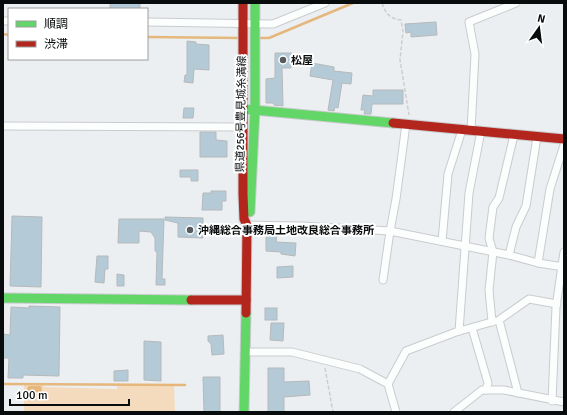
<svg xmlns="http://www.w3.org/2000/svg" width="567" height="415" viewBox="0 0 567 415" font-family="Signika,'Noto Sans JP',sans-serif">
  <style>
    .green { fill: #f5dbbd }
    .water { fill: #e5b77d }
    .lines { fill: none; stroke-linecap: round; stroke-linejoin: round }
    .stream { stroke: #e5b77d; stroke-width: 2.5 }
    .building { fill: #b4cbd7; stroke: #b6b9ba }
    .street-casing { stroke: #c9ccce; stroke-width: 9 }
    .fast-casing { stroke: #c9ccce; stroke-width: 11 }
    .jam-casing { stroke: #c9ccce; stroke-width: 11 }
    .path { stroke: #cccdce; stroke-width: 1.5; stroke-dasharray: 4 2; stroke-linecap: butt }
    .street { stroke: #fcfdfd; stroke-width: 7 }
    .fast { stroke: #63d668; stroke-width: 9 }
    .jam { stroke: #b3261e; stroke-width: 9 }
    .poi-dot { fill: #585b5d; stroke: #fff; stroke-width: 1.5 }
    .labels { text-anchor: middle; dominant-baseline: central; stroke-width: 4; stroke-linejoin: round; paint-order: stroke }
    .poi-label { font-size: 11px; font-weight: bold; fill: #090c0d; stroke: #fff; text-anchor: start }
    .street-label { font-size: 11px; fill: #090c0d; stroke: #fff }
  </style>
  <rect width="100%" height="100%" fill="#eceff2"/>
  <polygon class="green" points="24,383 43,383 44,387 117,389 117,385 174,385 175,412 24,412"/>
  <polygon class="water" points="29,386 41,386 42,390 41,392 27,392 27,388"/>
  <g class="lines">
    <g class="stream">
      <polyline points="3,34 9,35"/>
      <polyline points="147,37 241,38"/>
      <polyline points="258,38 269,38 353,3"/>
      <polyline points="3,384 185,385"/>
    </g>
  </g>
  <g class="building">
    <rect x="110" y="3" width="30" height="6"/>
    <polygon points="436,22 437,35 411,37 411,32 406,33 405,24"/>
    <polygon points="187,41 196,42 196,44 209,45 209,70 194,69 193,83 184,82 185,75 187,75"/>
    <polygon points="275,53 292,53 291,68 282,68 283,106 274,105 274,103 266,103 266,79 275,78"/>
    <polygon points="312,63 334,67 334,71 352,73 351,84 342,83 338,108 335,107 334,111 328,110 333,80 310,76"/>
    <polygon points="373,90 403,90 403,104 372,104 371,114 364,114 365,110 361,110 363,95 373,96"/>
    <polygon points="184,108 194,108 193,118 183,118"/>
    <polygon points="200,132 216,132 216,140 227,141 227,157 200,157"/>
    <polygon points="180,170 198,170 198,181 191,181 191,177 180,177"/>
    <polygon points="211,191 226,191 226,201 222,201 222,210 202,210 203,193 211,193"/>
    <polygon points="12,216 42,217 41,287 10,286"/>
    <polygon points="165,217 203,218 203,238 178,237 178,223 165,220"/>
    <polygon points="119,219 164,219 162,279 165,279 165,285 156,285 157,252 155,251 155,238 151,232 139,231 139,243 118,243"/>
    <polygon points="266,235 277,235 276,242 296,243 295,256 281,254 281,252 266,251"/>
    <polygon points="97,256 108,256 108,269 105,269 104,283 95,282"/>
    <polygon points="293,266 293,277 277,278 277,267"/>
    <polygon points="117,274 124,275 124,286 117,286"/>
    <polygon points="29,306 60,307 59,376 23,375 23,378 8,378 9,358 3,358 3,334 10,335 11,307 29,308"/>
    <rect x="265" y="308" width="12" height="12"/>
    <polygon points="271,323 284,323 283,341 270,340"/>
    <polygon points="223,335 224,354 212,355 211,344 208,341 208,336"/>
    <polygon points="144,341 161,342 161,381 144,380"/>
    <polygon points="268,368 284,368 284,382 309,381 310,395 284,397 284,412 268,412"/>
    <polygon points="128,370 128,381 114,381 114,371"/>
    <polygon points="203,377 220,377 220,412 204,412"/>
  </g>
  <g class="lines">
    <g class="street-casing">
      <g id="street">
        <polyline points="3,21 9,21"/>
        <polyline points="147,22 273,24 325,3"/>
        <polyline points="3,126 243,127"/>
        <polyline points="471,131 475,54 469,22 516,3"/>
        <polyline points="247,225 302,226 390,231 509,255 538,263 564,267"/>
        <polyline points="442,241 448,174 462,130"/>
        <polyline points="509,255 516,227 526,206 537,137"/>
        <polyline points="538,263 550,189 564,145"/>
        <polyline points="383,280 390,231 396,199 406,124"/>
        <polyline points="492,322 489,290 493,252 489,238 493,207 499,198 514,135"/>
        <polyline points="472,328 488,383 486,390"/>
        <polyline points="459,331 469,193 481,131"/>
        <polyline points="245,352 292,352 360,369 388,384 396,412"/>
        <polyline points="388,384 406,351 456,332 495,321"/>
        <polyline points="518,393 499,320 529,299 557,304"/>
        <polyline points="552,401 556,307 564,252"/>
        <polyline points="454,412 482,390 504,390 564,402"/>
      </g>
    </g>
    <g class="fast-casing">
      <g id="fast">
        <polyline points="243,109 393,123"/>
        <polyline points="250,212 255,110 255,3"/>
        <polyline points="3,298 191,300"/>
        <polyline points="244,412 246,313"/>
      </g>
    </g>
    <g class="jam-casing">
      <g id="jam">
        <polyline points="243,3 243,194 244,219 247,225 246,313"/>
        <polyline points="393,123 564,139"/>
        <polyline points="191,300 246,300"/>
      </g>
    </g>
    <g class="path">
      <path d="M382,3c3,10 8,16 19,17l2,11 -3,29 9,55"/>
      <polyline points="325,368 333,412"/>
    </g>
    <use href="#street" class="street"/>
    <use href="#fast" class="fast"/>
    <use href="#jam" class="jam"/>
  </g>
  <g class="poi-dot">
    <circle cx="283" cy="60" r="4"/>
    <circle cx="190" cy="230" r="4"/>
  </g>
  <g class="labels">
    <g class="poi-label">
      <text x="291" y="60">松屋</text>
      <text x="198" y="230">沖縄総合事務局土地改良総合事務所</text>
    </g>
    <g class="street-label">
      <text transform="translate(241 114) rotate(-89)">県道256号豊見城糸満線</text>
    </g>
  </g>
  <rect width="567" height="415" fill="none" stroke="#090c0d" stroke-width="8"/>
  <rect x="8" y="8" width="140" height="52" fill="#ffffff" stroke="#9d9e9e"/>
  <rect x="16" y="21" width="20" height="6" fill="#63d668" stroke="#9d9e9e"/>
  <text x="44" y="28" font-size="12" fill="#090c0d">順調</text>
  <rect x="16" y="41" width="20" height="6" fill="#b3261e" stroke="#9d9e9e"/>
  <text x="44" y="48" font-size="12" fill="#090c0d">渋滞</text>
  <g transform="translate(539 28) rotate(14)" stroke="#ffffff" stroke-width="3" paint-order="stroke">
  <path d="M0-3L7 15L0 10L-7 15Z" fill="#090c0d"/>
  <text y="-6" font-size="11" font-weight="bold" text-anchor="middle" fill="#090c0d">N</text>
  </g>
  <path d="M10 399v6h119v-6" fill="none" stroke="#090c0d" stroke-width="2"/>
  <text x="16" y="399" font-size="12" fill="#090c0d" stroke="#ffffff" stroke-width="3" paint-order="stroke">100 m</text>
</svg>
